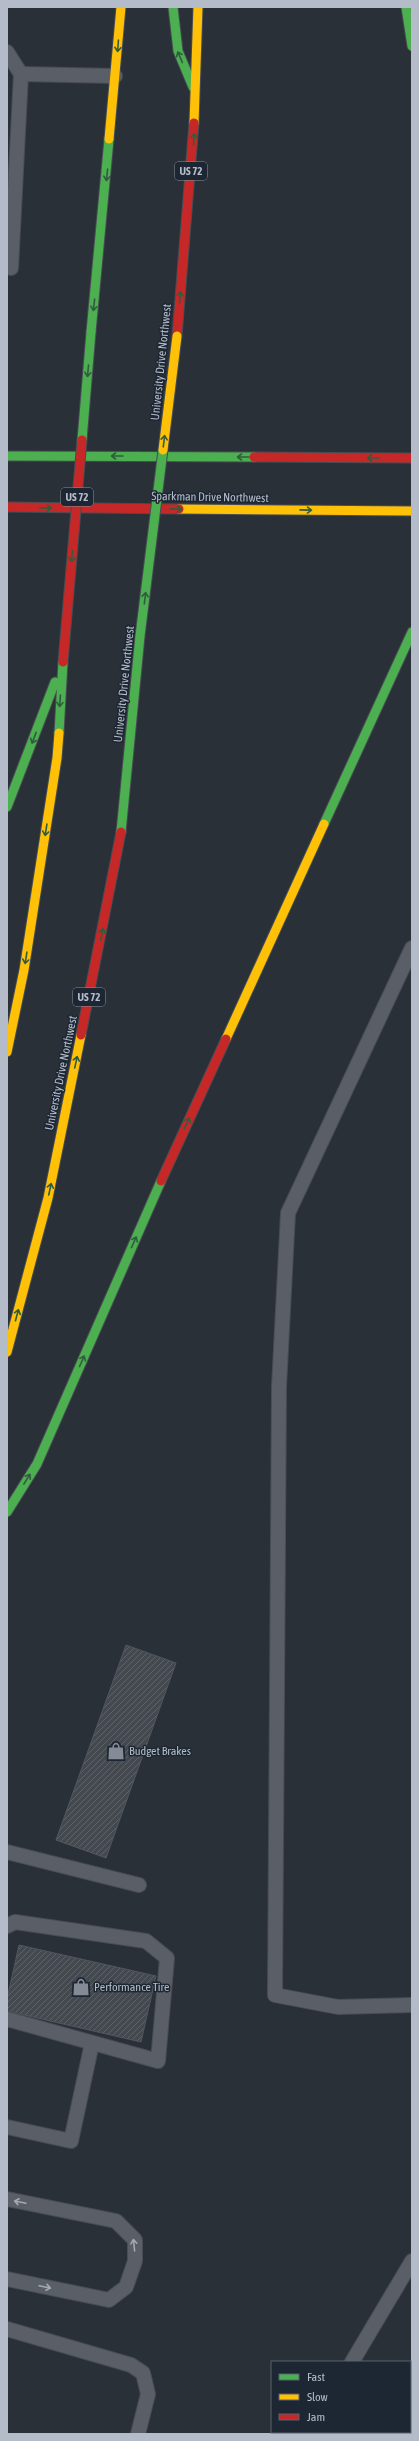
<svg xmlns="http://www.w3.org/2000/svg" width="419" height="2441" viewBox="0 0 419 2441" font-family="'Asap Condensed',sans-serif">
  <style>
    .building { fill: url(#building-hatch); stroke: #52575f }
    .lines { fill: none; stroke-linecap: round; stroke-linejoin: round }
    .lane-casing { stroke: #484c53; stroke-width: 16 }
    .fast-casing { stroke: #484c53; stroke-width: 11 }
    .slow-casing { stroke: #484c53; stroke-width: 11 }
    .jam-casing { stroke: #484c53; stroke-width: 11 }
    .lane { stroke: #5a5e66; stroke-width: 14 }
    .fast { stroke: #4caf50; stroke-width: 9 }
    .slow { stroke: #ffc107; stroke-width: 9 }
    .jam { stroke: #c62828; stroke-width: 9 }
    .fast-bridge-casing { stroke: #474c53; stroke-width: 11; stroke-linecap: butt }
    .slow-bridge-casing { stroke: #474c53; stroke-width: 11; stroke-linecap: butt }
    .jam-bridge-casing { stroke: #474c53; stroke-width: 11; stroke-linecap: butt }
    .fast-bridge { stroke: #4caf50; stroke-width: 9 }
    .slow-bridge { stroke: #ffc107; stroke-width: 9 }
    .jam-bridge { stroke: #c62828; stroke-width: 9 }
    .oneway { stroke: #305d3f }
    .oneway2 { stroke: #a2a9b5 }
    .labels { text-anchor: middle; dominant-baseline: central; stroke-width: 3; stroke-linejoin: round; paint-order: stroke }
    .shield { fill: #1d2633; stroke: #878f9c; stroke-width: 1 }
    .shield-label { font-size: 11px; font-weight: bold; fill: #b4bcc9 }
    .street-label { font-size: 12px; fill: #b4bcc9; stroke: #1d2633 }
    .poi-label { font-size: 12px; fill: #b4bcc9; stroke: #1d2633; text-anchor: start }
  </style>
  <defs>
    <pattern id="building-hatch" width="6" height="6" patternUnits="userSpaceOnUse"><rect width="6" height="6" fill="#444950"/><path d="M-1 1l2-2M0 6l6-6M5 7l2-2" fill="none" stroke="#5d6168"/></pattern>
  </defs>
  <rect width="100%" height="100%" fill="#2a3038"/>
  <g class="building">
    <polygon points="126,1645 176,1663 106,1858 56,1840"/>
    <polygon points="19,1945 156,1976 141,2042 7,2011 7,1999"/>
  </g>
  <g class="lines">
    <g class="lane-casing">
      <g id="lane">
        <polyline points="7,52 21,74 11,268"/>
        <polyline points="21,74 115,76"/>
        <polyline points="412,948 288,1213 279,1387 275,1995 338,2007 412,2005"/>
        <polyline points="7,1852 139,1885"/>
        <polyline points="7,1926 15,1922 146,1941 167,1958 158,2061 7,2019"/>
        <polyline points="7,2127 71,2141 92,2043"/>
        <polyline points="7,2199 116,2221 135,2240 135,2261 126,2287 109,2300 7,2279"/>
        <polyline points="7,2329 131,2365 143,2373 148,2394 138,2434"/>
        <polyline points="352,2362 412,2261"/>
        <polyline points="309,2434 310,2432"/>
      </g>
    </g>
    <g class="fast-casing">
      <g id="fast">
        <polyline points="173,7 178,51 193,87"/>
        <polyline points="406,7 412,46"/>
        <polyline points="91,332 109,139"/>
        <polyline points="7,456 254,457"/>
        <polyline points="59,733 63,662"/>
        <polyline points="7,807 55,682"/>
        <polyline points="324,824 412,632"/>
        <polyline points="121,832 140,636"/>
        <polyline points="7,1512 37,1464 161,1181"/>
      </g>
    </g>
    <g class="slow-casing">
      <g id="slow">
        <polyline points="194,123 198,7"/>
        <polyline points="109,139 121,7"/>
        <polyline points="179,509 412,511"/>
        <polyline points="226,1039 324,824"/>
        <polyline points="7,1052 24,970 57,758 59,733"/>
        <polyline points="7,1352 48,1198 81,1035"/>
      </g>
    </g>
    <g class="jam-casing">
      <g id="jam">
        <polyline points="177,336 194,123"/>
        <polyline points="254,457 412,458"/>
        <polyline points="7,507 179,509"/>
        <polyline points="81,1035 121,832"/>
        <polyline points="161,1181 226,1039"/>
      </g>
    </g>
    <use href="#lane" class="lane"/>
    <use href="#fast" class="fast"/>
    <use href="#slow" class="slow"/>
    <use href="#jam" class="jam"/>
    <g class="fast-bridge-casing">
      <g id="fast-bridge">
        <polyline points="82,440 91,332"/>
        <polyline points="140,636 163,450"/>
      </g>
    </g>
    <g class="slow-bridge-casing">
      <polyline id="slow-bridge" points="163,450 177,336"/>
    </g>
    <g class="jam-bridge-casing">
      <polyline id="jam-bridge" points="63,662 82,440"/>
    </g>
    <use href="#fast-bridge" class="fast-bridge"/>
    <use href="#slow-bridge" class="slow-bridge"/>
    <use href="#jam-bridge" class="jam-bridge"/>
  </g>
  <defs><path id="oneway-shaft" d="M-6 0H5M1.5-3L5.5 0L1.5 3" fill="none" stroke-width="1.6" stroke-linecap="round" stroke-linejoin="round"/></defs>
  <g class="oneway">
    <use href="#oneway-shaft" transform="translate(118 46) rotate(94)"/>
    <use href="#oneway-shaft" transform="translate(180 57) rotate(-113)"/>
    <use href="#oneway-shaft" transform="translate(194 139) rotate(-86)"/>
    <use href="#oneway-shaft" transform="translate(107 175) rotate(96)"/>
    <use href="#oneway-shaft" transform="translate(180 297) rotate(-85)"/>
    <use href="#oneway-shaft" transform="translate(94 305) rotate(96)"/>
    <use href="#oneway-shaft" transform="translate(88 371) rotate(95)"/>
    <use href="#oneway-shaft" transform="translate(164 441) rotate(-83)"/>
    <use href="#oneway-shaft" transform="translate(117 456) rotate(-180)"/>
    <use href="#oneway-shaft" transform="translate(243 457) rotate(-180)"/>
    <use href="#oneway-shaft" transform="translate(373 458) rotate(-180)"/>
    <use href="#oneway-shaft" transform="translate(46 508) rotate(1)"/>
    <use href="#oneway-shaft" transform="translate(176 509) rotate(1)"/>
    <use href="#oneway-shaft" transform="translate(306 510) rotate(1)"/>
    <use href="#oneway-shaft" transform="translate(72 556) rotate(95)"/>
    <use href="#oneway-shaft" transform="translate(145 598) rotate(-83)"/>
    <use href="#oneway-shaft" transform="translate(60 701) rotate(94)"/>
    <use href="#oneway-shaft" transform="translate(34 738) rotate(111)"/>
    <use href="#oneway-shaft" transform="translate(46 830) rotate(99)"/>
    <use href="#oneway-shaft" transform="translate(102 934) rotate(-78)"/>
    <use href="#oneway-shaft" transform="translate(26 958) rotate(99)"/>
    <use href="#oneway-shaft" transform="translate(76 1062) rotate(-78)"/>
    <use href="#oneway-shaft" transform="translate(187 1123) rotate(-65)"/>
    <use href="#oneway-shaft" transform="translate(50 1189) rotate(-78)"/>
    <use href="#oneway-shaft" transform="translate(134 1242) rotate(-66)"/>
    <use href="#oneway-shaft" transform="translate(17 1315) rotate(-75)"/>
    <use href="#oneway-shaft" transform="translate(82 1361) rotate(-66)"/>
    <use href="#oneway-shaft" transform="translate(27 1479) rotate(-58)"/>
  </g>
  <g class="oneway2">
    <use href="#oneway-shaft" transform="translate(20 2202) rotate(-168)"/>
    <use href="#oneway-shaft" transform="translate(134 2245) rotate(-96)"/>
    <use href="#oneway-shaft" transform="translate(45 2287) rotate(12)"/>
  </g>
  <defs>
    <g id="shop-bare" transform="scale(1.38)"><path d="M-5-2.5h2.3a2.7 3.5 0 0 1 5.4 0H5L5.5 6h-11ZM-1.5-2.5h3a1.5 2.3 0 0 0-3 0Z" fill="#848b96" stroke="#1d2633" stroke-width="2.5" paint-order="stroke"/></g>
  </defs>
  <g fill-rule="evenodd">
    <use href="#shop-bare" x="116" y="1751"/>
    <use href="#shop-bare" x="81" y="1987"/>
  </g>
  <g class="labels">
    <g class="shield">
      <rect x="175" y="162" width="32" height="18" rx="3"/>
      <rect x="61" y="488" width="32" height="18" rx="3"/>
      <rect x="73" y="988" width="32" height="18" rx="3"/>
    </g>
    <g class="shield-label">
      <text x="191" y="171">US 72</text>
      <text x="77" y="497">US 72</text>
      <text x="89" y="997">US 72</text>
    </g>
    <g class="street-label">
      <text transform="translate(161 362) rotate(-84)">University Drive Northwest</text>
      <text transform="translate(210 497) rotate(1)">Sparkman Drive Northwest</text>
      <text transform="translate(124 684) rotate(-84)">University Drive Northwest</text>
      <text transform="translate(61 1073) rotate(-78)">University Drive Northwest</text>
    </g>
    <g class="poi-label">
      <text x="129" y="1751">Budget Brakes</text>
      <text x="94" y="1987">Performance Tire</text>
    </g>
  </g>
  <rect width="419" height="2441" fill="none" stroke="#b4bcc9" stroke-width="16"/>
  <rect x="271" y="2361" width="140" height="72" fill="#1d2633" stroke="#59626f"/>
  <rect x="279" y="2374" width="20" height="6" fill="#4caf50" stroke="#59626f"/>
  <text x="307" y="2381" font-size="12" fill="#b4bcc9">Fast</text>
  <rect x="279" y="2394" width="20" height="6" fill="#ffc107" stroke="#59626f"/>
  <text x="307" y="2401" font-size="12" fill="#b4bcc9">Slow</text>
  <rect x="279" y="2414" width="20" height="6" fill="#c62828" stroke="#59626f"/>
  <text x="307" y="2421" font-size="12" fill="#b4bcc9">Jam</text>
</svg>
